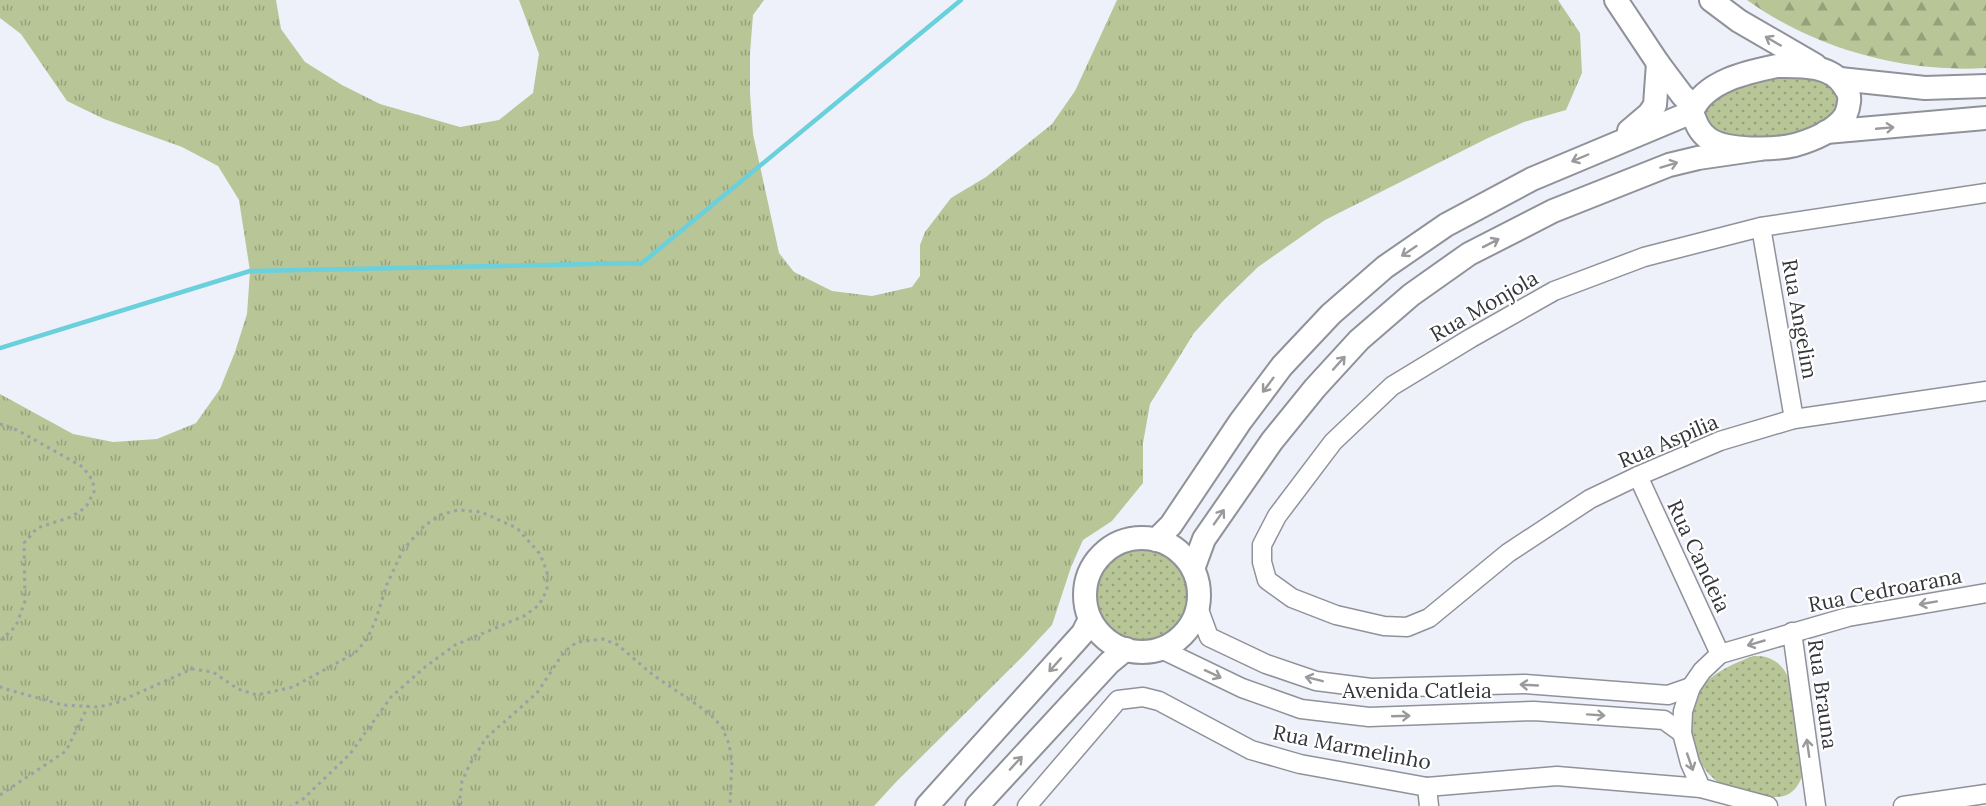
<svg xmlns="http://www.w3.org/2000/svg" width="1986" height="806" viewBox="0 0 1986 806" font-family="Lora,serif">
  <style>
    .grass { fill: url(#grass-tufts) }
    .forest { fill: url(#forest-firs) }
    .park { fill: url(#park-dots) }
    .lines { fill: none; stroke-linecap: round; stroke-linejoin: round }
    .stream { stroke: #6ad0dc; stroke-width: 4.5 }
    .minor-casing { stroke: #90929a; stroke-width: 21 }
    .tertiary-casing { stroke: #90929a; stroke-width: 26 }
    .path { stroke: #9d9fa6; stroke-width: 3; stroke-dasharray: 3 4.5; stroke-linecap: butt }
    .minor { stroke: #fff; stroke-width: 18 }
    .tertiary { stroke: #fff; stroke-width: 22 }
    .oneway { stroke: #9a9a9c }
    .labels { text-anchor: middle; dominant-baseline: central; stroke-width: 4.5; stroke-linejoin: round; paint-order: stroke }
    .street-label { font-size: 21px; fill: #35363a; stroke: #fff }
  </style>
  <defs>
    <pattern id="grass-tufts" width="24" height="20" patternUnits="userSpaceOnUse" patternTransform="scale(1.5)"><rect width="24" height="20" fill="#b7c597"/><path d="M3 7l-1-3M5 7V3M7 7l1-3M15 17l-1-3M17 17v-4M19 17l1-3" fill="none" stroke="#96a17c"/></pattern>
    <pattern id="forest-firs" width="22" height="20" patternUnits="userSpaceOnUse" patternTransform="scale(1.5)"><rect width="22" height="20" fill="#b7c597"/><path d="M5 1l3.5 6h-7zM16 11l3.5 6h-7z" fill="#96a17c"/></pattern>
    <pattern id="park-dots" width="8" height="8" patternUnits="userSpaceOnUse" patternTransform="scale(1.5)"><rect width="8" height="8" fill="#b7c597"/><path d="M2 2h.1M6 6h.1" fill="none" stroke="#96a17c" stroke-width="1.8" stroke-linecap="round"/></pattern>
  </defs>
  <rect width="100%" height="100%" fill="#eef1fa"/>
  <polygon class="grass" points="0,0 276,0 281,29 305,62 342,85 380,104 460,127 499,120 533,93 539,54 519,0 764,0 753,15 750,53 750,93 753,134 779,253 794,272 832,291 872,296 912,287 920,276 920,245 925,232 951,198 986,177 1052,124 1075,91 1117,0 1558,0 1580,33 1582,73 1566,110 1524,122 1488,138 1325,220 1258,267 1223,301 1194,333 1150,404 1143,443 1143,483 1112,521 1083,540 1071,567 1052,625 1025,654 897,781 874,806 0,806 0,394 73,434 113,442 157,439 196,423 220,389 235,352 247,314 250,271 239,200 218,166 182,147 104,119 67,101 21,34 0,18"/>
  <path class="forest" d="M1747,0h239v68c-83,5 -171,-19 -239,-68z"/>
  <g class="park">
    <path d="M1778,74l44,4 19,19 -1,11 -18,17 -29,12 -33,3 -46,-7 -12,-17c9,-30 50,-34 76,-42z"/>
    <circle cx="1142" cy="595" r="49"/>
    <path d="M1753,656c18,-1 29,7 36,23l13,97c-10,30 -35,21 -58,15 -13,-3 -24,-5 -33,-15 -25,-24 -30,-77 1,-99 11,-9 28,-16 41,-21z"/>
  </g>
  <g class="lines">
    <polyline class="stream" points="0,348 250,271 642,263 961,0"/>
    <g class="minor-casing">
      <g id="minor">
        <polyline points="1986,193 1761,227 1644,257 1554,291 1471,338 1392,386 1333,442 1277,516 1262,545 1262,562 1267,580 1292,598 1336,615 1384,626 1407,627 1429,618 1508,553 1590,499 1638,476 1720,441 1794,419 1986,391"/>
        <polyline points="1761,227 1794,419"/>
        <polyline points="1638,476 1720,654"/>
        <polyline points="1198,607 1209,637 1266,664 1316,681 1371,688 1525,684 1668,695 1691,687"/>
        <polyline points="1792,632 1816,806"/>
        <polyline points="1161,649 1242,688 1301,709 1369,717 1534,711 1664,720 1682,733"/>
        <polyline points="1427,787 1429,806"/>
        <polyline points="1701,788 1690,763 1682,733 1683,711 1691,687 1702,671 1720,654 1848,617 1986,593"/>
        <polyline points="1027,806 1118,700 1143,697 1159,701 1251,750 1300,764 1427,787 1557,776 1701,788 1768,806"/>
        <polyline points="1903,806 1986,794"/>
      </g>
    </g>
    <g class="tertiary-casing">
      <g id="tertiary">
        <polyline points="1616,0 1658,63 1682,95 1694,107"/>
        <polyline points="1711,0 1739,21 1815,65"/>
        <path d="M1777,66c22,0 54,-2 67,20 4,6 6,9 5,16 -1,9 -3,15 -9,20 -11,11 -31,19 -45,23 -21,5 -68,6 -86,-6 -10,-7 -13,-16 -17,-27 12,-31 56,-40 85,-46z"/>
        <polyline points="1840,79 1925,88 1986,86"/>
        <polyline points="1629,131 1649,114 1655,105 1658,63"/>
        <polyline points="1826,132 1986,118"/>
        <circle cx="1142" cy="595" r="57"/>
        <polyline points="1156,540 1171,525 1240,422 1282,366 1331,314 1385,267 1446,225 1532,179 1692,112"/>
        <polyline points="1193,569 1204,539 1272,441 1315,388 1359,340 1411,295 1469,254 1553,211 1669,165 1698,158 1760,149"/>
        <polyline points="927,806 1083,633 1090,619"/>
        <polyline points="977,806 1109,663 1126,649"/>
      </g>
    </g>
    <g class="path">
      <polyline points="0,424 17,430 83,467 93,481 94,492 86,507 71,517 37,528 24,543 25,601 16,626 0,641"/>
      <polyline points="0,686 2,688 63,705 98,707 116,703 192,669 213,672 238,689 257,695 293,687 355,653 367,639 375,622 387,584 403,550 424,526 440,515 458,510 481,512 517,528 540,554 547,572 547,590 539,605 524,616 455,645 425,667 391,697 350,754 302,800 291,806"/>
      <polyline points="0,795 66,751 88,706"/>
      <polyline points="459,806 462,781 470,764 486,738 537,693 564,652 577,642 603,639 618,645 653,675 709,713 722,727 729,744 732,762 730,806"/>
    </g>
    <use href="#minor" class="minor"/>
    <use href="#tertiary" class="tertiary"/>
  </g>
  <defs><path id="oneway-shaft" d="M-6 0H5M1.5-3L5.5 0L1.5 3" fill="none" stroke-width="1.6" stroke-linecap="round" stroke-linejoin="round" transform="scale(1.5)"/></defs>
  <g class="oneway">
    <use href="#oneway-shaft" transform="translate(1773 41) rotate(-150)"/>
    <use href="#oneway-shaft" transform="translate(1885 128) rotate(-5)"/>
    <use href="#oneway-shaft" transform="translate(1580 158) rotate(157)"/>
    <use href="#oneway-shaft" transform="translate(1669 165) rotate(-17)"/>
    <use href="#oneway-shaft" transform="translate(1491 243) rotate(-27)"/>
    <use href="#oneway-shaft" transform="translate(1409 251) rotate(146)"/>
    <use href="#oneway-shaft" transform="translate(1339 363) rotate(-48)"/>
    <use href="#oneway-shaft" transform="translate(1268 385) rotate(127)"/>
    <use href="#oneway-shaft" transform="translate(1219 517) rotate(-55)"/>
    <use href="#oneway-shaft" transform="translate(1928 603) rotate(170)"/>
    <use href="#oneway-shaft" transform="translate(1756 643) rotate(164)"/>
    <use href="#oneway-shaft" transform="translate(1055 665) rotate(132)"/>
    <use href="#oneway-shaft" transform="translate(1213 674) rotate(25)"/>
    <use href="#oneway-shaft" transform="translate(1314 679) rotate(-166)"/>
    <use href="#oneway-shaft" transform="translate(1529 685) rotate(-177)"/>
    <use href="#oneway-shaft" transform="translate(1596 715) rotate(4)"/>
    <use href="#oneway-shaft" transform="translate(1401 716) rotate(-2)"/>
    <use href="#oneway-shaft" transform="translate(1808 748) rotate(-98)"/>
    <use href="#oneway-shaft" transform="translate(1690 762) rotate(71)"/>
    <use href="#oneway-shaft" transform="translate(1016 763) rotate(-47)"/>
  </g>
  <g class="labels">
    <g class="street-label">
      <text transform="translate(1484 306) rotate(-30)">Rua Monjola</text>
      <text transform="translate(1800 319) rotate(80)">Rua Angelim</text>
      <text transform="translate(1668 441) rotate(-23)">Rua Aspilia</text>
      <text transform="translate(1699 556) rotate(65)">Rua Candeia</text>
      <text transform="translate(1885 590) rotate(-11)">Rua Cedroarana</text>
      <text x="1417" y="690">Avenida Catleia</text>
      <text transform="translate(1823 694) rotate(82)">Rua Brauna</text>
      <text transform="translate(1352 747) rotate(11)">Rua Marmelinho</text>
    </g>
  </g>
</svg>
